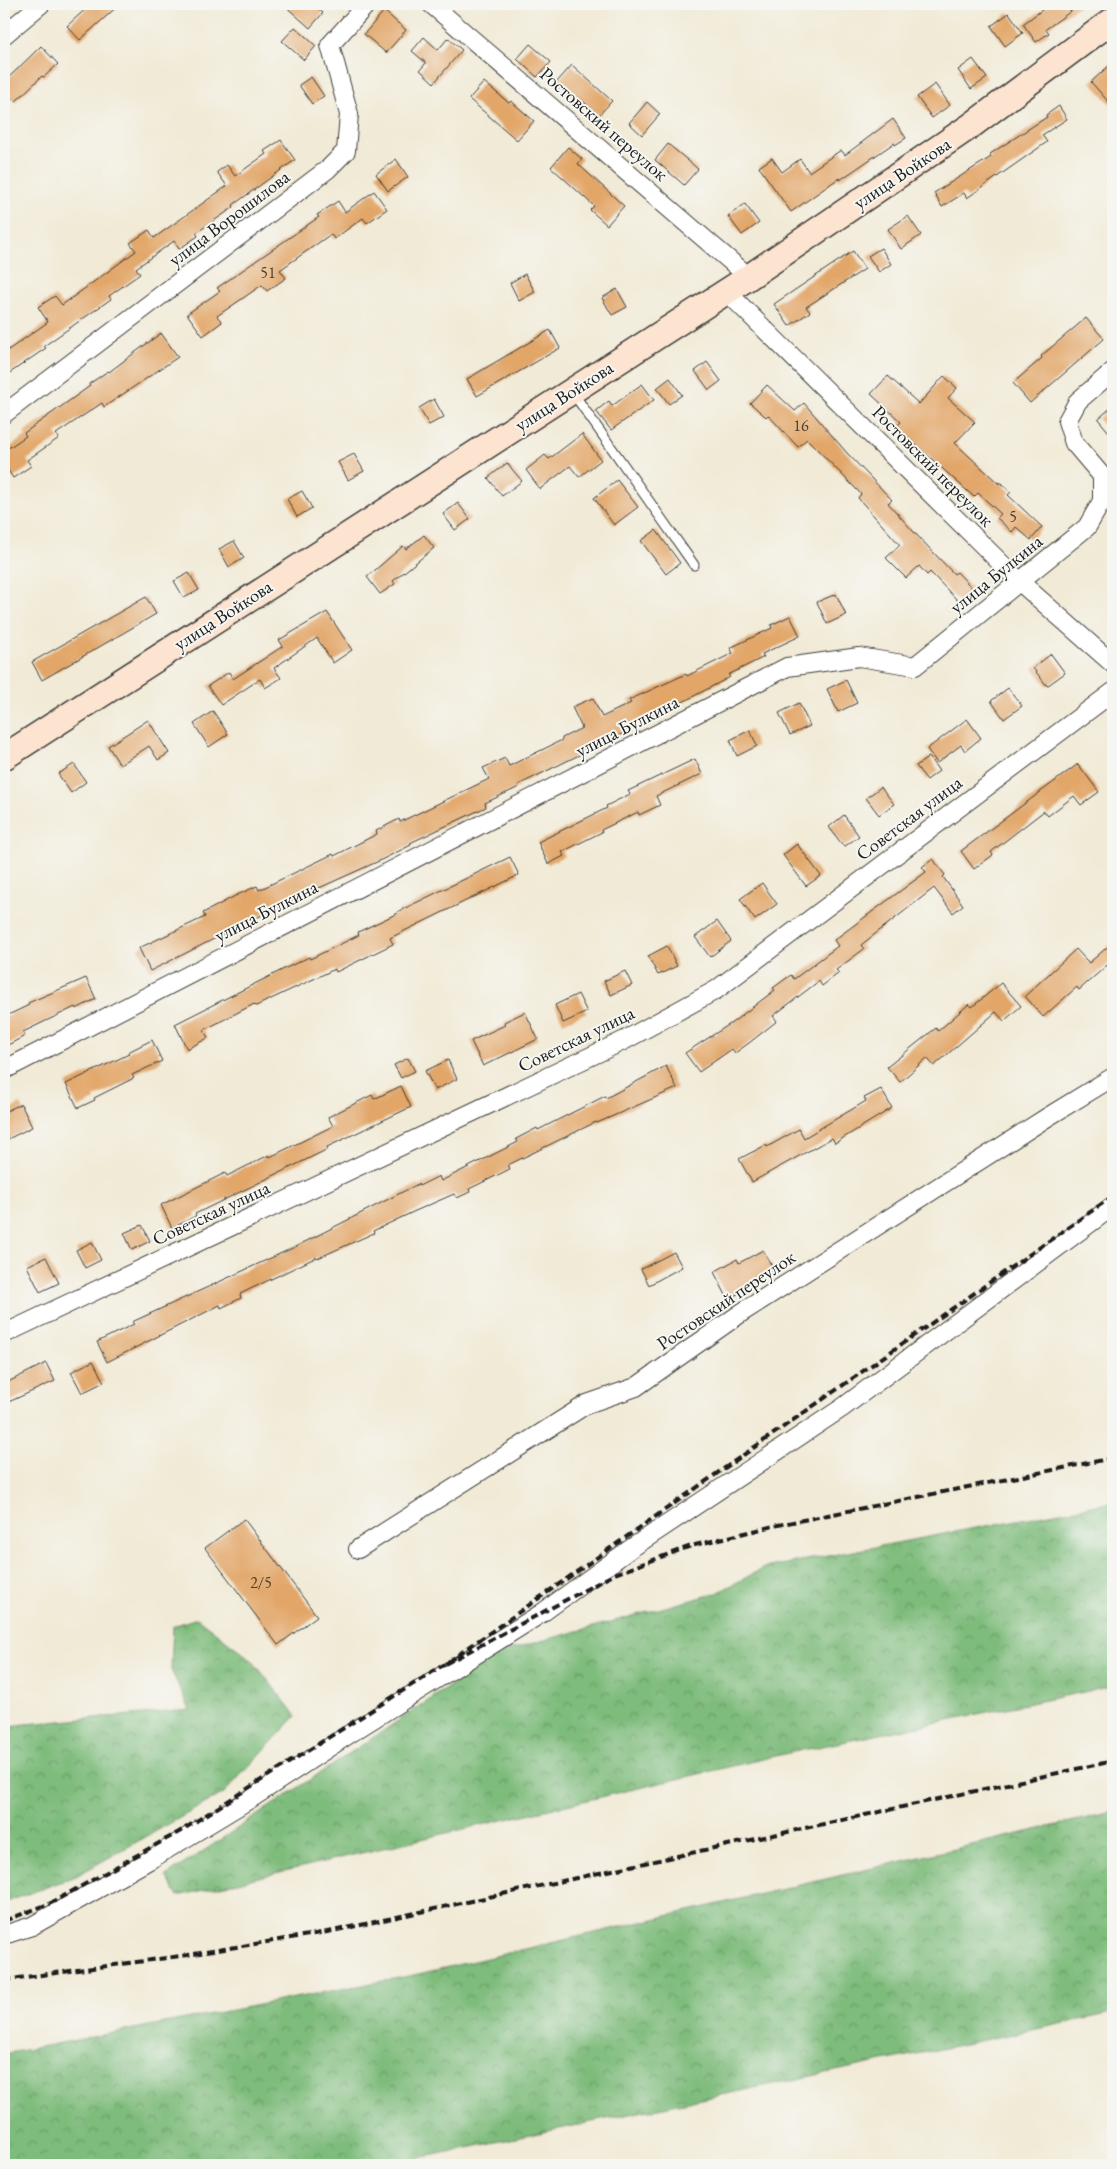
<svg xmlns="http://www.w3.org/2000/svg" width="1117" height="2169" viewBox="0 0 1117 2169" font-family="'EB Garamond',serif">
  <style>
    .forest { fill: url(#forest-crowns); stroke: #4d6c4c }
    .building { fill: #e2a668 }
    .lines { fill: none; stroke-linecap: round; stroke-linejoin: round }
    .lane-casing { stroke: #3c3b38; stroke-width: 11 }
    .street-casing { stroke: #3c3b38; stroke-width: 20 }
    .secondary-casing { stroke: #3c3b38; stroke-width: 28 }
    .lane { stroke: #fff; stroke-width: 9 }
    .street { stroke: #fff; stroke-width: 18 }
    .secondary { stroke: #fde4d0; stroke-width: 25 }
    .rail { stroke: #1c1c1c; stroke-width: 4; stroke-dasharray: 8 4; stroke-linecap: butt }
    .labels { text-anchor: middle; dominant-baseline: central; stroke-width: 4; stroke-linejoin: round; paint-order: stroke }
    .number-label { font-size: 16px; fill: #4e3e2f }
    .street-label { font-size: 19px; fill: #1c1c1c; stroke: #f6f6f2 }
  </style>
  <defs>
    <pattern id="forest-crowns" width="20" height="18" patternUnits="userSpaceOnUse" patternTransform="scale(1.25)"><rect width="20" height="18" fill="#7ebc7b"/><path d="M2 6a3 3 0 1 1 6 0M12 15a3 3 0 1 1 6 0" fill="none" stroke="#669864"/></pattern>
  </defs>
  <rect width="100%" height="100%" fill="#f6f6f2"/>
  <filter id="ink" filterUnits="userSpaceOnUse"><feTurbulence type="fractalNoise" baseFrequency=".02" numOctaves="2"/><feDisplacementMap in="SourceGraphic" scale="10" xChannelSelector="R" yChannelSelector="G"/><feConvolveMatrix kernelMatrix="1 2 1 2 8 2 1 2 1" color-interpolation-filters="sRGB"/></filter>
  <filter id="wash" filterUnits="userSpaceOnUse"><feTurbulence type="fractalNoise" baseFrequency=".0096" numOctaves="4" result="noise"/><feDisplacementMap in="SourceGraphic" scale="20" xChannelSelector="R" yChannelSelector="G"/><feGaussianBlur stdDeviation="1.12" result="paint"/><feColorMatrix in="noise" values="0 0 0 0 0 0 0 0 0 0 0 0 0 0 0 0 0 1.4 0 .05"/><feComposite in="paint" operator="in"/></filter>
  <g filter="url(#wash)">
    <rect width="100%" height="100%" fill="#f1ead6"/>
    <g class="forest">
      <polygon points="1113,1502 1113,1686 784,1754 178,1896 166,1876 501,1652 717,1593 764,1568"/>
      <polygon points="197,1618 252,1660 296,1716 224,1793 76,1876 4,1903 4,1727 25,1724 190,1710 171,1670 173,1626"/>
      <polygon points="1113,1812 1113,2013 386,2165 4,2165 4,2054 414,1975"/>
    </g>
    <g id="blocks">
      <g class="building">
        <polygon points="91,4 120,4 80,40 67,26"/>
        <polygon points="283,4 313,4 323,13 310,28"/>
        <polygon points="1050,4 1081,4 1046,29 1049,33 1036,42 1023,24"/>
        <polygon points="384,11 406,30 386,53 364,34"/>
        <polygon points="1009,13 1023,33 1005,46 991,26"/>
        <polygon points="295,27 316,46 304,60 282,41"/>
        <polygon points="424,37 438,50 448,38 462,50 434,83 420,70 426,63 412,51"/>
        <polygon points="530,44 551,62 537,77 517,59"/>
        <polygon points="41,46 58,64 44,77 42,76 15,102 4,90 4,82"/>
        <polygon points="973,59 987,78 971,89 958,70"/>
        <polygon points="1113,62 1113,107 1091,82"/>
        <polygon points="572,65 612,101 599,115 579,98 577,101 556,83"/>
        <polygon points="311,77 324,96 312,104 299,85"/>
        <polygon points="484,82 509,103 511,101 534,121 517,140 469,99"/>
        <polygon points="935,84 950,105 932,118 917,97"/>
        <polygon points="647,102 660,114 642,135 629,123"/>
        <polygon points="1059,106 1067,119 1042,135 1047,142 967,198 964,193 942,207 934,193 991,157 990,154 1047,117 1046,115"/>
        <polygon points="893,119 906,138 895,145 894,143 840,180 839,178 791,212 759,167 772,158 782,172 800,159 809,172 841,150 845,155"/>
        <polygon points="281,140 295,160 233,205 234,207 196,233 198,236 179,249 174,241 136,268 140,274 109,296 111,299 44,346 46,348 4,377 4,353 48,322 38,307 55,296 62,305 136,251 130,243 149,230 154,238 227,186 217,172 227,165 235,176 266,154 264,151"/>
        <polygon points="668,144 698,169 684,185 655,160"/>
        <polygon points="568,147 582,159 578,164 624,206 607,225 590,210 594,206 551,167"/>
        <polygon points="396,159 408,177 388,191 376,174"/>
        <polygon points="374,191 387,209 367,223 363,218 334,239 331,234 280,270 286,278 267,291 262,285 217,316 222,322 203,336 187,314 220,291 217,288 319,217 317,215 338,201 345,212"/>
        <polygon points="745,204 759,223 742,235 728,216"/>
        <polygon points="908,216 921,235 901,249 888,229"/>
        <polygon points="881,248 891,264 879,272 868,256"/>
        <polygon points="853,251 865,269 806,307 810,312 789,326 774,304"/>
        <polygon points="525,274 535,292 519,301 510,283"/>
        <polygon points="617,289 627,307 612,315 602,298"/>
        <polygon points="1086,318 1104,339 1030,403 1013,383 1042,358 1041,356"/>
        <polygon points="550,330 560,348 477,396 467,379"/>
        <polygon points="161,333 178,357 104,407 102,403 56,434 59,438 27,460 31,466 13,478 4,464 4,451 26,436 24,433 90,386 89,384 108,371 109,372"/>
        <polygon points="707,362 721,381 709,390 695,371"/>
        <polygon points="888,376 919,404 944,376 957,388 948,398 975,422 955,443 999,484 1000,482 1011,492 1008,495 1042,527 1031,540 1016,527 1012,532 997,518 1001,514 978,493 974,497 896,427 901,422 871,394"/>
        <polygon points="670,378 682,395 669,404 657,388"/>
        <polygon points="642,384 654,400 611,430 596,411 609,401 612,406"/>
        <polygon points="767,385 795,411 804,403 847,453 892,500 888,503 912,530 954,574 957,572 974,590 960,603 930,572 927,575 919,566 906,578 886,558 900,545 858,498 861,494 807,439 798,447 768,415 766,417 750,403"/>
        <polygon points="434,399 444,417 429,425 419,408"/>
        <polygon points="1113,406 1113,437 1098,419"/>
        <polygon points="582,434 601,460 579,477 570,466 540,489 526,470 545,455 549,459"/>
        <polygon points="354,454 364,471 348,480 338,462"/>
        <polygon points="507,463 522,481 502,496 488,478"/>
        <polygon points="617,480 638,507 614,525 594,498"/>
        <polygon points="302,491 312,508 297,517 287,499"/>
        <polygon points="458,503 470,519 455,530 443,514"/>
        <polygon points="656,530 680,563 666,574 641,541"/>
        <polygon points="424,535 434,548 393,581 395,584 380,594 367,577 403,546 406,549"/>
        <polygon points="234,541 244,558 229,567 219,549"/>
        <polygon points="189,573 199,590 184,598 174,581"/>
        <polygon points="836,594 846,615 827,624 817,602"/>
        <polygon points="146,597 156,614 42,680 32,662"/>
        <polygon points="327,612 352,650 333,663 317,638 274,668 281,678 265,688 260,679 221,705 208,686 229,672 233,679 283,646 279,640"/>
        <polygon points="790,616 800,636 762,654 764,657 728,675 730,677 677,705 676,702 624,727 626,732 518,785 519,787 485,803 486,807 410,843 411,845 379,861 286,903 150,971 139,948 205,917 203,913 237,895 257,886 259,890 333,854 334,856 377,834 376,831 399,819 400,822 489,779 483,768 505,758 509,766 562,740 562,738 582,728 572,707 593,698 602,717 631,703 629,700 686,674 687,676 733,653 730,648 772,628 771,625"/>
        <polygon points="1051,654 1065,673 1047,686 1033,668"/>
        <polygon points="846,680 857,703 838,712 827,689"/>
        <polygon points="1008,688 1022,706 1004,719 991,701"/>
        <polygon points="799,703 810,726 790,735 779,713"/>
        <polygon points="213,711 228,734 209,747 194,724"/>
        <polygon points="967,719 981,738 965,751 961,745 937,763 927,749"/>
        <polygon points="148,720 169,753 158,760 149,746 120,765 108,746"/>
        <polygon points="750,730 757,746 737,756 730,740"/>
        <polygon points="929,757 939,771 927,780 916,766"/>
        <polygon points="695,759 702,774 656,796 660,805 639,815 638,812 601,830 602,832 562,852 564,856 548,864 538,842 607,808 606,806 630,794 628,791"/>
        <polygon points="74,764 86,782 71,793 58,774"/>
        <polygon points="1078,764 1099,792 1081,805 1074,796 1048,816 1044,811 991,852 993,855 974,869 961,851"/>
        <polygon points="881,787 894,804 879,815 866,798"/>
        <polygon points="844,815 859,836 844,847 829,827"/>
        <polygon points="797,844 821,876 806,886 783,855"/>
        <polygon points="510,857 519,875 390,938 393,944 336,972 335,969 256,1006 254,1004 204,1030 208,1038 187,1049 175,1024 284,969 309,957 310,959 359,935 358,932 398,913 397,912"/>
        <polygon points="933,859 945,875 943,877 963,905 953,913 934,888 861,945 864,949 836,970 839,973 822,986 819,981 773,1016 777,1021 749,1043 735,1053 732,1049 699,1072 685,1053 733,1022 775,990 773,988 791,975 794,979 838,946 834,940 926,872 922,867"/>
        <polygon points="762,883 777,904 755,920 740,899"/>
        <polygon points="717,921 731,941 710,957 695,937"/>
        <polygon points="1113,942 1113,960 1079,990 1077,987 1043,1017 1025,996 1076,949 1089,963"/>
        <polygon points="667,946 677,966 658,975 648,956"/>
        <polygon points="625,971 632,985 611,995 604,981"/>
        <polygon points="86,978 96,999 76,1009 75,1007 23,1032 25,1036 4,1047 4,1017 29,1005 28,1003"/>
        <polygon points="1001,983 1021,1006 1004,1021 996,1012 934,1066 927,1058 900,1082 887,1067 936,1028 938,1031 969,1004 972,1007"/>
        <polygon points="578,994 587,1012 563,1023 555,1005"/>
        <polygon points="525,1012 538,1039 483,1066 471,1041 505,1025 504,1022"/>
        <polygon points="152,1040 162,1061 132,1075 134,1078 94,1098 95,1100 78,1108 66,1084 129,1054 128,1052"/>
        <polygon points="408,1058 415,1071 401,1078 394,1065"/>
        <polygon points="448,1060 457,1079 435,1090 425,1071"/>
        <polygon points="666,1066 677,1088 597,1123 596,1122 508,1165 510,1169 469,1189 470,1192 457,1198 454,1194 413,1212 373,1231 374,1233 318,1258 317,1257 240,1294 241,1298 221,1308 220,1305 107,1362 97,1342 134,1324 132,1322 297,1246 418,1184 419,1186 439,1176 441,1181 518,1142 516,1139 537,1128 538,1130 605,1096 606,1098"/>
        <polygon points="401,1086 411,1107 327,1147 328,1149 195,1214 196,1216 172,1228 161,1205 225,1173 227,1176 269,1155 270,1157 333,1126 328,1117 372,1095 374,1099"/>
        <polygon points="881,1089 892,1108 835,1143 832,1138 752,1182 739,1159 766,1145 767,1147 799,1129 804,1138 866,1101 864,1098"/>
        <polygon points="21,1104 32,1127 8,1139 4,1130 4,1112"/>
        <polygon points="142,1225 150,1241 132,1250 124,1233"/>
        <polygon points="92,1242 101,1260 85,1268 76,1250"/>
        <polygon points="763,1250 774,1270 750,1283 752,1286 728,1299 714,1272 737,1259 739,1263"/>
        <polygon points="674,1252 682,1267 649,1285 641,1269"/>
        <polygon points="46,1257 59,1283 40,1292 27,1266"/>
        <polygon points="93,1361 104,1382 82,1393 71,1372"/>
        <polygon points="46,1363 55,1381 4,1404 4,1384"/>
        <polygon points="244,1519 317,1616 278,1645 205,1548"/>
      </g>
    </g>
  </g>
  <g filter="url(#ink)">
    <use href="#blocks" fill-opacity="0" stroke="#3c3b38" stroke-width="1"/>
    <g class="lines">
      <g class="lane-casing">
        <polyline id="lane" points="573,393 694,565"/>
      </g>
      <g class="street-casing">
        <g id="street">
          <polyline points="431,4 749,277"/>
          <polyline points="4,35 41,4"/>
          <polyline points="727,292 1020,582 1113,664"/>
          <polyline points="4,414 328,169 346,151 349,114 330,45 367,4"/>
          <polyline points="4,1070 787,667 859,657 915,666 1087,527 1102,501 1102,476 1074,443 1067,421 1078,401 1113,371"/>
          <polyline points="4,1334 625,1040 716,990 1113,692"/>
          <polyline points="358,1549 587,1404 636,1387 741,1313 1046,1118 1113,1077"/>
          <polyline points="4,1935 32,1926 151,1859 255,1796 354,1731 542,1613 630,1549 842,1408 1113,1206"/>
        </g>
      </g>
      <g class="secondary-casing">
        <polyline id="secondary" points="4,757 749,277 972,125 1113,20"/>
      </g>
      <use href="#lane" class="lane"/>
      <use href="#street" class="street"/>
      <use href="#secondary" class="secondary"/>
      <g class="rail">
        <polyline points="1113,1196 445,1664 615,1574 691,1546 778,1525 1113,1458"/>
        <polyline points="4,1921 51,1903 179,1832 445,1664"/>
        <polyline points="4,1980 188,1955 333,1931 1113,1761"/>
      </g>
    </g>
  </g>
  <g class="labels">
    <g class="number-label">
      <text x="268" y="272">51</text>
      <text x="801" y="425">16</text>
      <text x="1013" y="516">5</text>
      <text x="261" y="1582">2/5</text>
    </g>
    <g class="street-label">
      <text transform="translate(604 124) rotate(41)">Ростовский переулок</text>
      <text transform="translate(902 173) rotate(-34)">улица Войкова</text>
      <text transform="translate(229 218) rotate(-37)">улица Ворошилова</text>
      <text transform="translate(564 396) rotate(-33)">улица Войкова</text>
      <text transform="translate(933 466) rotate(45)">Ростовский переулок</text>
      <text transform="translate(996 574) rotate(-39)">улица Булкина</text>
      <text transform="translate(223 615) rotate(-33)">улица Войкова</text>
      <text transform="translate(627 726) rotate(-27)">улица Булкина</text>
      <text transform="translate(909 818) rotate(-37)">Советская улица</text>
      <text transform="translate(266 911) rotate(-27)">улица Булкина</text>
      <text transform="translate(576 1039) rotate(-26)">Советская улица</text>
      <text transform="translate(211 1213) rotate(-25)">Советская улица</text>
      <text transform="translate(726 1300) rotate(-34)">Ростовский переулок</text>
    </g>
  </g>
  <rect width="1117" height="2169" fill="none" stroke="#f6f6f2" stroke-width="20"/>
</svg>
